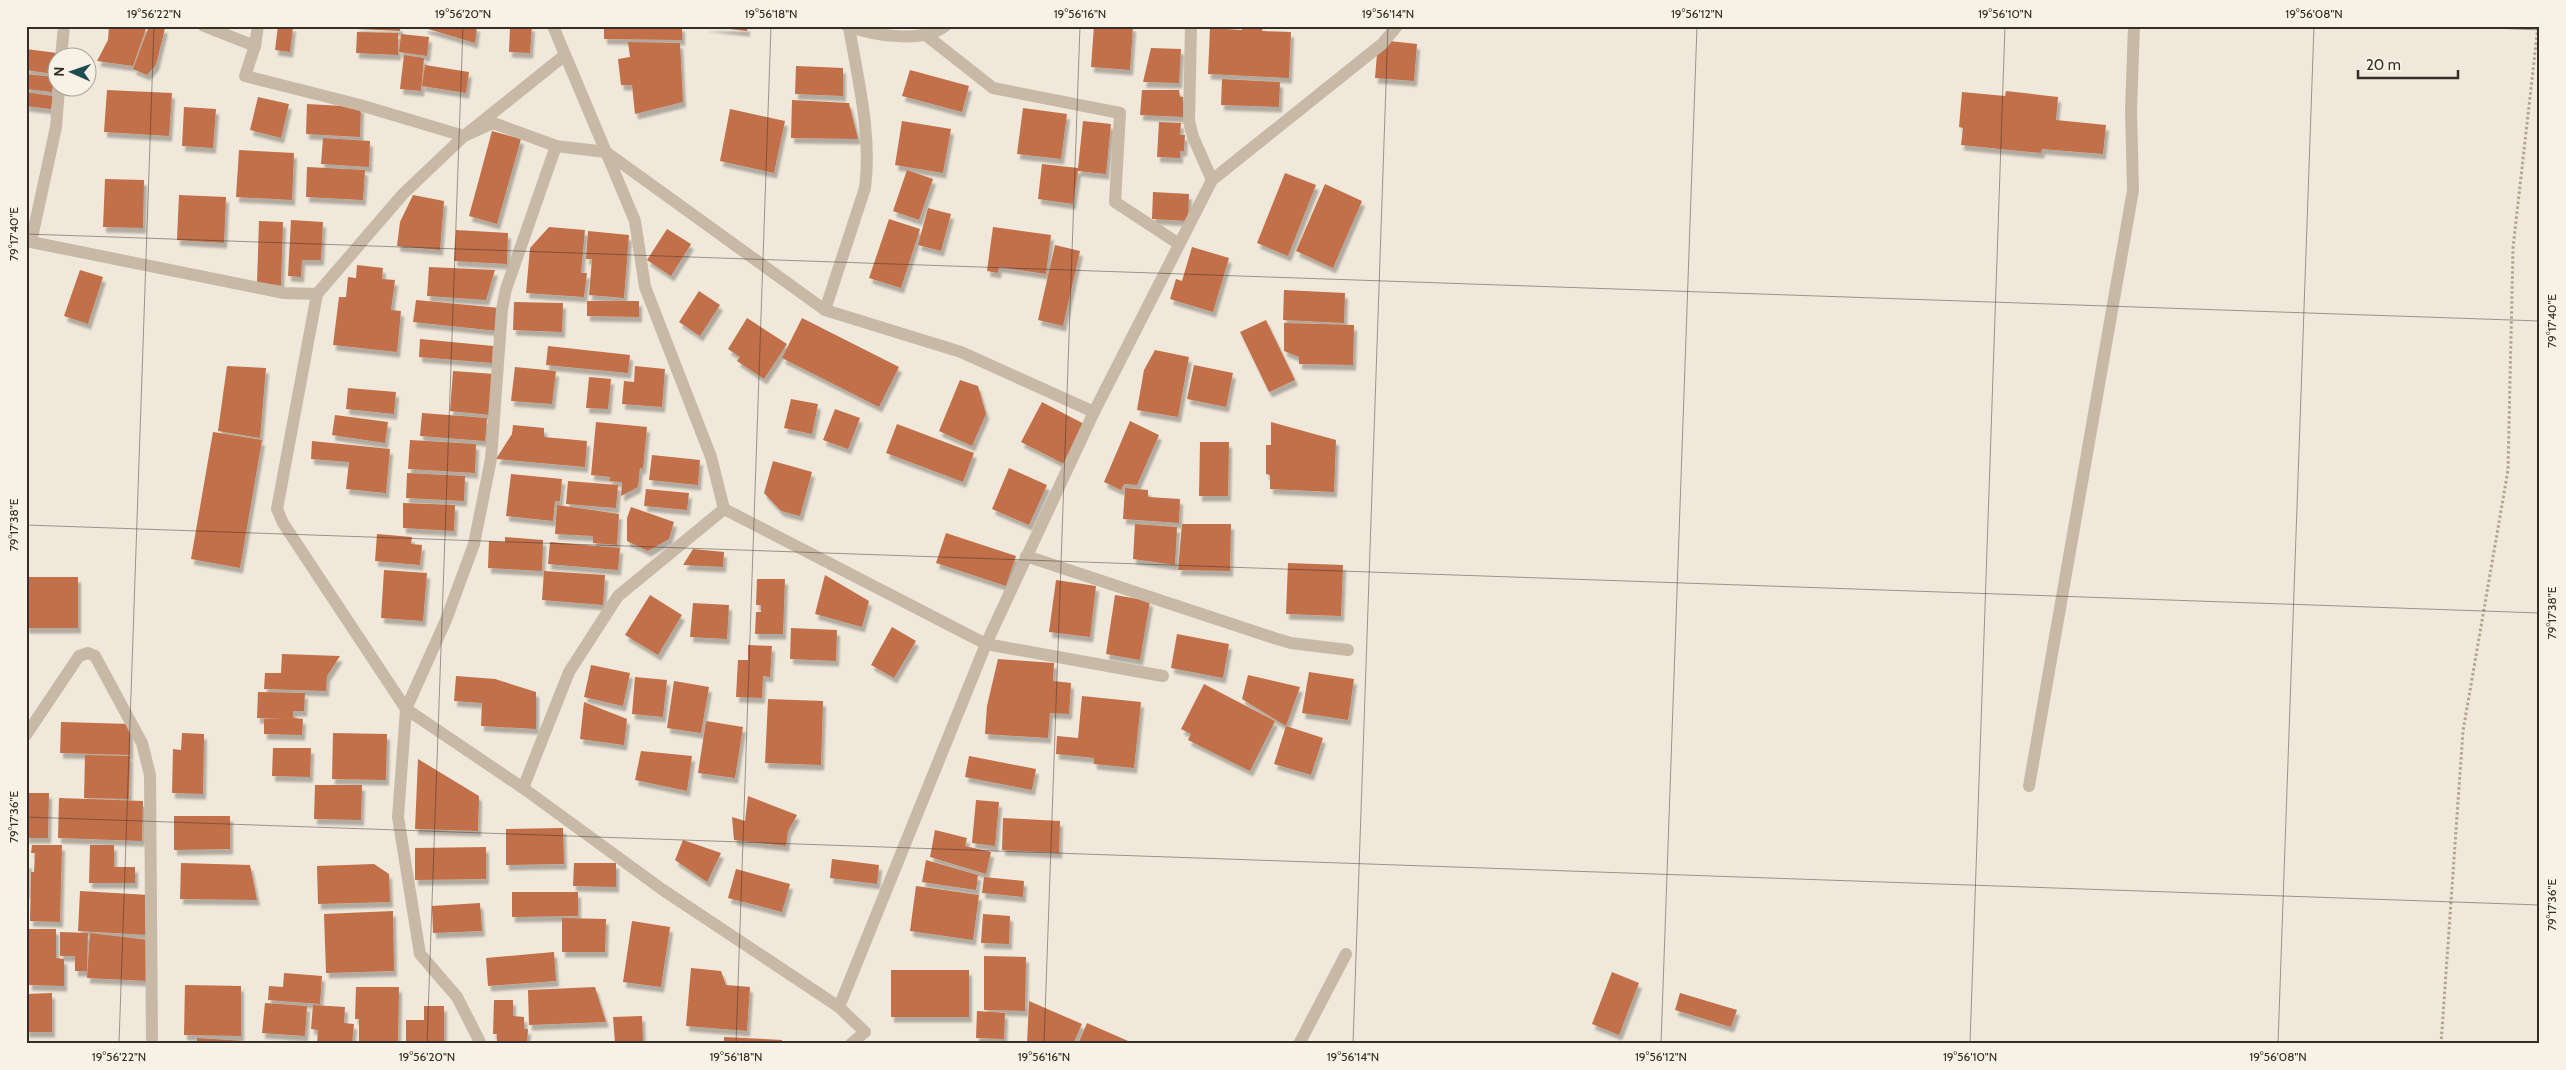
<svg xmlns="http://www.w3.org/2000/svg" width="2566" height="1070" viewBox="0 0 2566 1070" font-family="Cabin,sans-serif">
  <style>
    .building { fill: #c17048; filter: url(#shadow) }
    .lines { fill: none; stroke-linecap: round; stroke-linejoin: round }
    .path { stroke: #b4a391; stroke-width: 3; stroke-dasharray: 2.5 2.5; stroke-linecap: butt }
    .service { stroke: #c8b9a7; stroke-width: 12 }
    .minor { stroke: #c8b9a7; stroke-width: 12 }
    .ticks { fill: none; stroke: #352d27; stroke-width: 1; stroke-opacity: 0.45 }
    .neatline { fill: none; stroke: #352d27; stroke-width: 2 }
    .ticks-label { font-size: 12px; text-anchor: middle; fill: #352d27 }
  </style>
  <defs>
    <filter id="shadow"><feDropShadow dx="3" dy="5.5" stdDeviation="1" flood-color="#0004"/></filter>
  </defs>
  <rect width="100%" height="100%" fill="#f0e8da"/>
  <g class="building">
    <polygon points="109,26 147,26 133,66 97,61 108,40"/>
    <polygon points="149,26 165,28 156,65 147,75 133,69"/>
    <polygon points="278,26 293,26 290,52 275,50"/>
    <polygon points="357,26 400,26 400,31 357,29"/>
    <polygon points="425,26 477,26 475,43 425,28"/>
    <polygon points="510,26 532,26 530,53 509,52"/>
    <polygon points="604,26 682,26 682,40 604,39"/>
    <polygon points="704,26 747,26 747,31"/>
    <polygon points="1094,26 1133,26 1130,70 1091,67"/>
    <polygon points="1243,26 1263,26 1262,31 1291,32 1289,78 1208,74 1210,28 1242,30"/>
    <polygon points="357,32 398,33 398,55 356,53"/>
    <polygon points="401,34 429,37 427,56 399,52"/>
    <polygon points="1389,41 1417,44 1414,81 1375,78 1377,54"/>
    <polygon points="628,42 680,43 683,102 635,114 632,85 621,85 618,59 630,57"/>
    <polygon points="1151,48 1181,49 1179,83 1143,82"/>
    <polygon points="26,49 57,53 54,74 26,70"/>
    <polygon points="404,55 424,58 421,91 400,89"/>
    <polygon points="425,65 469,72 466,93 422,86"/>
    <polygon points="796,66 843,68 843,96 795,94"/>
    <polygon points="910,70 969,86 962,112 902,96"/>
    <polygon points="26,74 54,77 52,92 26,89"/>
    <polygon points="1222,79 1280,82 1279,107 1221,105"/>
    <polygon points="107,90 172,93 169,136 104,132"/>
    <polygon points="1142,90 1179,90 1180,97 1183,97 1183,117 1140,115"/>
    <polygon points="2006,91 2058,97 2056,120 2106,125 2103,154 2042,149 2041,153 1961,145 1963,128 1959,127 1962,92 2005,96"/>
    <polygon points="26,92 53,96 51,109 26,106"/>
    <polygon points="258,97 289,104 281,138 250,130"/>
    <polygon points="792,100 849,103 858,139 791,138"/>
    <polygon points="307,104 361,107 360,137 306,134"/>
    <polygon points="184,107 216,109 213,148 182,146"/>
    <polygon points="1023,108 1067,114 1061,159 1017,154"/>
    <polygon points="730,109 785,121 774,173 720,161"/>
    <polygon points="902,121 951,129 943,173 895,165"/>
    <polygon points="1083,121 1111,124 1106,174 1078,171 1073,204 1038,199 1042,164 1078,168"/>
    <polygon points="1159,122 1181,123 1180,135 1185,135 1184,151 1180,151 1180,158 1157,157"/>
    <polygon points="492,131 521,139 497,224 469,216"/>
    <polygon points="323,138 370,141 369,167 321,164"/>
    <polygon points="239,150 294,153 292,200 236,197"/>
    <polygon points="307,167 365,170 363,200 306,197"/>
    <polygon points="907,170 933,179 919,220 893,211"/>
    <polygon points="1285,173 1316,185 1288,256 1257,243"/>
    <polygon points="105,179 144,180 143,228 103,227"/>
    <polygon points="1325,184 1362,201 1333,268 1296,251"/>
    <polygon points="1153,192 1189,194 1188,221 1152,219"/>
    <polygon points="179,195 226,197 224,243 177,240"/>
    <polygon points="413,195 444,201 440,250 397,246 400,222"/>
    <polygon points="928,208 951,214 941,251 918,245"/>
    <polygon points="889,219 920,229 901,288 869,278"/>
    <polygon points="291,220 323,222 321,260 302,260 301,277 288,276"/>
    <polygon points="259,221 283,222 281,285 257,284"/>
    <polygon points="549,227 585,230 581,273 587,273 584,297 526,293 530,248"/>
    <polygon points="993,227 1051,235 1046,274 999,267 998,273 987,271"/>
    <polygon points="667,229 691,244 671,276 647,260"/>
    <polygon points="456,230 508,233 507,264 454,261"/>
    <polygon points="588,231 629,235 624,298 589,295 592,259 586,259"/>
    <polygon points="1055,245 1080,251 1063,326 1038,320"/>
    <polygon points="1192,247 1229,258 1213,312 1170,299 1176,279 1182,281"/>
    <polygon points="357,265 383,268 382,279 395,280 391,310 401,311 397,352 333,345 339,297 346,297 348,277 356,278"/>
    <polygon points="429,267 495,270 486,300 427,296"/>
    <polygon points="80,270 103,277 88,324 64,316"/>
    <polygon points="1284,290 1345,293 1344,323 1283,320"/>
    <polygon points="699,291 720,305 700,336 679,322"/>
    <polygon points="416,300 500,308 498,331 413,322"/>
    <polygon points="587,301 639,301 639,317 587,316"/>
    <polygon points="514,302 563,303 562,332 513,330"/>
    <polygon points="747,318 787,344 764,379 737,361 740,357 728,349"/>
    <polygon points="802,318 899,367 879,407 782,358"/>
    <polygon points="1266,320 1295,380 1269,392 1240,332"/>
    <polygon points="1284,323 1354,325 1353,365 1299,364 1299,357 1284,351"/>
    <polygon points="420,339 493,346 492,363 419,357"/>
    <polygon points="548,346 630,355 628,373 546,365"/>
    <polygon points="1155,350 1189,357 1178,417 1137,410 1144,370"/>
    <polygon points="1194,365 1233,373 1226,407 1187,399"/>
    <polygon points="227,366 266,368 260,438 218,431"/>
    <polygon points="635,366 665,369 662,407 622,404 624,381 634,382"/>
    <polygon points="515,367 556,371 552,404 511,401"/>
    <polygon points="453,371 494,374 490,415 450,411"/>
    <polygon points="589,377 611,379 608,409 586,408"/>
    <polygon points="960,380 978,386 986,414 972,446 939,431"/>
    <polygon points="348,388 396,392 394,414 346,409"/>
    <polygon points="791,399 818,404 812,434 784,428"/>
    <polygon points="1042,402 1086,425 1066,465 1021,442"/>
    <polygon points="835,409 860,418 848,449 823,440"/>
    <polygon points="422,413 487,418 485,441 420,436"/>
    <polygon points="335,415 388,422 385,443 332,435"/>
    <polygon points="1130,421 1159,435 1137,485 1124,484 1121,490 1104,482"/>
    <polygon points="596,422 647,427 643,469 640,468 638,487 621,496 622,482 609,481 610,477 591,475"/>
    <polygon points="1271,422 1336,440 1334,492 1270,489 1270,475 1266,474 1266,445 1271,445"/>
    <polygon points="897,424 974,453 963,482 886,453"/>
    <polygon points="513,425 544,428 544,437 587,441 585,467 496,459 512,434"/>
    <polygon points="213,432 262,440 240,568 191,559"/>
    <polygon points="410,440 476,444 475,473 408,469"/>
    <polygon points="312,441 390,449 386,493 346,489 349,462 311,459"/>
    <polygon points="1200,442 1229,442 1228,496 1199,496"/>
    <polygon points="652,455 700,460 698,485 649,480"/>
    <polygon points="773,461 812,472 800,516 781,511 764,493"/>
    <polygon points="1009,468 1047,485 1029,525 992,509"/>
    <polygon points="407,473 465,476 464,501 406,498"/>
    <polygon points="511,474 562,479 560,501 555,501 553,521 506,516"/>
    <polygon points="568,481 618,485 616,508 566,504"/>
    <polygon points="1125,488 1148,490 1148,497 1180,499 1179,523 1123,519"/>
    <polygon points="646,489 689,493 687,510 644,506"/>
    <polygon points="403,503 455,505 454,531 403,528"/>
    <polygon points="557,505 619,514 617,545 593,543 593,536 555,534"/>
    <polygon points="631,507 674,522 669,539 648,551 627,541 627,518"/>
    <polygon points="1135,524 1177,527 1175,565 1133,559"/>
    <polygon points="1182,524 1231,524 1230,571 1178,570"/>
    <polygon points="946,533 1016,556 1006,586 936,563"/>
    <polygon points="377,534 412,537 411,544 422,545 420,565 375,561"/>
    <polygon points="505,537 543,540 542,571 488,568 489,541 505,542"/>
    <polygon points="550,542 620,548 618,570 548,564"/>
    <polygon points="693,549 724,552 723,567 683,565"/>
    <polygon points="1288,563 1343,565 1341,616 1286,614"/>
    <polygon points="384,570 427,573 423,621 381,618"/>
    <polygon points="544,571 605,575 603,605 542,600"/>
    <polygon points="825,575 869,601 862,627 815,614"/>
    <rect x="26" y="577" width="52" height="51"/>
    <polygon points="757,579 785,579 783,634 755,634 756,612 761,612 761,605 756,605"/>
    <polygon points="1056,580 1096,586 1090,637 1049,632"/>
    <polygon points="650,595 682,615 658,655 625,635"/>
    <polygon points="1115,595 1150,601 1140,660 1106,654"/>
    <polygon points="693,603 729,605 727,639 690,637"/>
    <polygon points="892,627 916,641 894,678 871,665"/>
    <polygon points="791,628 837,630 836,661 790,659"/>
    <polygon points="1177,634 1229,644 1223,678 1171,668"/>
    <polygon points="748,645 772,646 770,677 763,676 762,698 736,697 738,660 748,660"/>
    <polygon points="282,654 340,656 327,676 326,691 264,689 265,673 281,673"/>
    <polygon points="998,659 1054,663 1053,681 1071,683 1069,714 1050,713 1048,738 985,734 987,706"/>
    <polygon points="591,665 630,673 623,706 584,697"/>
    <polygon points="1309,672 1354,679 1348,720 1302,713"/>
    <polygon points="1248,675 1300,687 1286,726 1242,699"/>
    <polygon points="456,676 495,679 536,692 536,729 481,726 482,703 454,701"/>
    <polygon points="635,677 667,680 663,717 632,714"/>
    <polygon points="674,681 709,687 701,733 667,728"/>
    <polygon points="1204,684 1275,721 1250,771 1188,740 1191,734 1181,729"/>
    <polygon points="258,692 305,693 304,711 293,711 293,719 257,718"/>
    <polygon points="1082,696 1141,702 1134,768 1094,764 1094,758 1056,754 1057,736 1078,738"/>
    <polygon points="768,699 823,701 821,765 765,763"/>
    <polygon points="584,702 627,719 624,745 580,739"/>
    <polygon points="294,718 303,719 302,735 264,734 264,719"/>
    <polygon points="706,721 743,727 735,778 698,773"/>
    <polygon points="61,722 130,724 130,755 60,753"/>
    <polygon points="1286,726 1323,738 1311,775 1274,764"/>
    <polygon points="182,733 204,734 203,794 172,793 173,749 181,750"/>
    <polygon points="333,733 387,734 386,780 332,779"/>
    <polygon points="273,748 311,748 310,777 272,776"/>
    <polygon points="641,751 692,756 687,791 635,780"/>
    <polygon points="85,755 130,756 129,799 84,798"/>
    <polygon points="969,756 1036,769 1032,790 965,777"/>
    <polygon points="418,759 479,796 478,831 415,829"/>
    <polygon points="315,785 362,785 361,820 314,819"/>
    <polygon points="26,793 49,793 48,838 26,838"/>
    <polygon points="748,796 797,815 788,831 786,846 734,840 732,817 745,821"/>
    <polygon points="59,798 143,801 142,841 58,838"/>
    <polygon points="976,800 999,802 995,846 972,843"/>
    <polygon points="174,816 230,816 230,849 174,850"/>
    <polygon points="1003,818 1060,821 1059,853 1002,850"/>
    <polygon points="563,828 564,864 506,865 506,829"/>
    <polygon points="935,830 967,838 965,846 991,852 986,874 930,857"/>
    <polygon points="683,840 721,853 707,882 675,860"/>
    <polygon points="32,845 62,845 60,922 30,921 31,872 34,872 35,853 31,853"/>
    <polygon points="90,845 114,845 114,867 135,867 135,883 89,883"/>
    <polygon points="486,847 486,879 415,880 415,848"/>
    <polygon points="832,859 879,865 877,884 830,878"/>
    <polygon points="926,860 978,875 976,890 922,882"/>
    <polygon points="26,863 29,863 28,893 26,893"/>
    <polygon points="181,863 250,865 257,900 180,899"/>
    <polygon points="574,863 616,863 616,887 573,886"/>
    <polygon points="374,864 389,874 390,902 318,904 317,866"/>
    <polygon points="736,869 790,884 782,912 728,898"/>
    <polygon points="984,877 1024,881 1023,897 982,893"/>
    <polygon points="916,886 979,895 973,940 910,931"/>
    <polygon points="80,891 149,895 148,935 78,931"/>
    <polygon points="512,892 578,892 578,916 512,917"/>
    <polygon points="480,903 482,931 433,933 432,906"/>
    <polygon points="393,911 394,971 326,973 324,914"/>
    <polygon points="983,914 1010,916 1009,944 981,943"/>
    <polygon points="562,918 606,919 605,952 562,952"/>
    <polygon points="632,921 670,927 661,987 623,982"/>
    <polygon points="29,929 56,929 56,958 64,959 64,986 29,985"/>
    <polygon points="60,932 88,933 87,971 75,971 75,956 60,956"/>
    <polygon points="90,933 149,940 147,981 87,978"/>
    <polygon points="554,952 556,981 488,986 486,958"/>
    <polygon points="984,956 1026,957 1025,1011 984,1010"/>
    <polygon points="691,968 721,971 726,985 750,987 747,1031 686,1026"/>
    <rect x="891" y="970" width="78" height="47"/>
    <polygon points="1612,972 1639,983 1619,1035 1592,1024"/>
    <polygon points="284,973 322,976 320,1004 268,1000 269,986 283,987"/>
    <polygon points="185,985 241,986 241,1036 184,1035"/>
    <polygon points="356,987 399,987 398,1044 359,1044 359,1019 355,1019"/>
    <polygon points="595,987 606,1022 529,1025 528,990"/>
    <polygon points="52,993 52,1032 26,1032 26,994"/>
    <polygon points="1680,993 1737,1010 1731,1027 1675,1010"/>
    <polygon points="494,1000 513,1000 513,1016 524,1017 524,1029 528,1029 527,1044 497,1044 497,1034 493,1034"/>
    <polygon points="1029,1001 1082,1024 1073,1044 1027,1044"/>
    <polygon points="265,1003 307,1006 305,1036 262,1033"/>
    <polygon points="313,1005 345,1007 344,1023 354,1024 352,1044 317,1044 318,1030 311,1029"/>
    <polygon points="424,1006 444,1006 444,1044 406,1044 406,1020 424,1020"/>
    <polygon points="977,1011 1005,1013 1004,1039 976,1038"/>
    <polygon points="642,1016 643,1042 615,1043 613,1017"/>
    <polygon points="1087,1023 1135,1044 1078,1044"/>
    <polygon points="724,1037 782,1040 782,1044 724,1044"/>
    <polygon points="197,1038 245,1041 245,1044 197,1044"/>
  </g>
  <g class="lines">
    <polyline class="path" points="2441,1044 2463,731 2508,470 2513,248 2538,26"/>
    <polyline class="service" points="2029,786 2133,190 2131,111 2134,26"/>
    <g class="minor">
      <polyline points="204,26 255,46 245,76 360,105 464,136 493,123 556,146 606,152 825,310 961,352 1094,412"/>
      <polyline points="553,26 635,221 645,287 711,457 724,509 986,644 1163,676"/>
      <path d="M847,26c26,9 75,18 98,0"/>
      <polyline points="1191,26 1189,121 1193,137 1212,180"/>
      <polyline points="927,36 993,88 1120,113 1115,202 1179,244"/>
      <polyline points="255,46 258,26"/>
      <polyline points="61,58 64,26"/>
      <polyline points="26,241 284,293 317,294 403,194 464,136 565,55"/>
      <polyline points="31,242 56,127 59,88"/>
      <polyline points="317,294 277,509 283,523 406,709 523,788 663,890 839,1007"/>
      <path d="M825,310l40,-122c7,-53 -7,-108 -16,-161"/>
      <polyline points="1026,556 1274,638 1291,643 1348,650"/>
      <polyline points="26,735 79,656 88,653 95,656 142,743 150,775 152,1044"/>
      <polyline points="523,788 569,672 618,596 724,509"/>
      <polyline points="481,1044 457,997 420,954 398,817 406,709 446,620 474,544 491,459 502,309 506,289 556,146"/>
      <polyline points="851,1044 865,1032 839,1007 986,644 1094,412 1212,180 1382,44 1397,26"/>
      <polyline points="1299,1044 1346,954"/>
    </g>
  </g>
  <path class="ticks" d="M2445,26l95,4M26,234l2514,87M26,525l2514,88M26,817l2514,88M119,1044l35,-1018M427,1044l36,-1018M736,1044l35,-1018M1044,1044l36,-1018M1353,1044l35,-1018M1661,1044l36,-1018M1970,1044l35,-1018M2278,1044l36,-1018"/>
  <rect width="2566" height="1070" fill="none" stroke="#f8f2e6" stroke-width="55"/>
  <g transform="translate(72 72) rotate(272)"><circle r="24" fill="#f8f2e6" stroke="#aaa39a"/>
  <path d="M0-4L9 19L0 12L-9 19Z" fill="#1e4c54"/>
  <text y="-8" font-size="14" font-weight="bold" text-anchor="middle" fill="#352d27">N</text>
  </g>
  <path d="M2358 70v8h100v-8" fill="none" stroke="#352d27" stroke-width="2.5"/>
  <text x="2366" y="70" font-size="15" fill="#352d27" stroke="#f8f2e6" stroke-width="4" paint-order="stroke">20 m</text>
  <rect x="28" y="28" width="2510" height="1014" class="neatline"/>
  <g class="ticks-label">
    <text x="154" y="18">19°56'22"N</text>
    <text x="463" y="18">19°56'20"N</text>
    <text x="771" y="18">19°56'18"N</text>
    <text x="1080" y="18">19°56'16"N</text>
    <text x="1388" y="18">19°56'14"N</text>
    <text x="1697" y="18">19°56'12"N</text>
    <text x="2005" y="18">19°56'10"N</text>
    <text x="2314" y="18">19°56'08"N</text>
    <text transform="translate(14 234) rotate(-90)" y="4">79°17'40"E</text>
    <text transform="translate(2552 321) rotate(-90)" y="4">79°17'40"E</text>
    <text transform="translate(14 525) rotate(-90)" y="4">79°17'38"E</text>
    <text transform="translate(2552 613) rotate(-90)" y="4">79°17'38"E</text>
    <text transform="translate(14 817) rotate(-90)" y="4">79°17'36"E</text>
    <text transform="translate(2552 905) rotate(-90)" y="4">79°17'36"E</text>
    <text x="119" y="1061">19°56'22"N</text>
    <text x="427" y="1061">19°56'20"N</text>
    <text x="736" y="1061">19°56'18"N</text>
    <text x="1044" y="1061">19°56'16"N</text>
    <text x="1353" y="1061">19°56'14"N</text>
    <text x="1661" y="1061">19°56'12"N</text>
    <text x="1970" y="1061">19°56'10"N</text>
    <text x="2278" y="1061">19°56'08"N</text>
  </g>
</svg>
